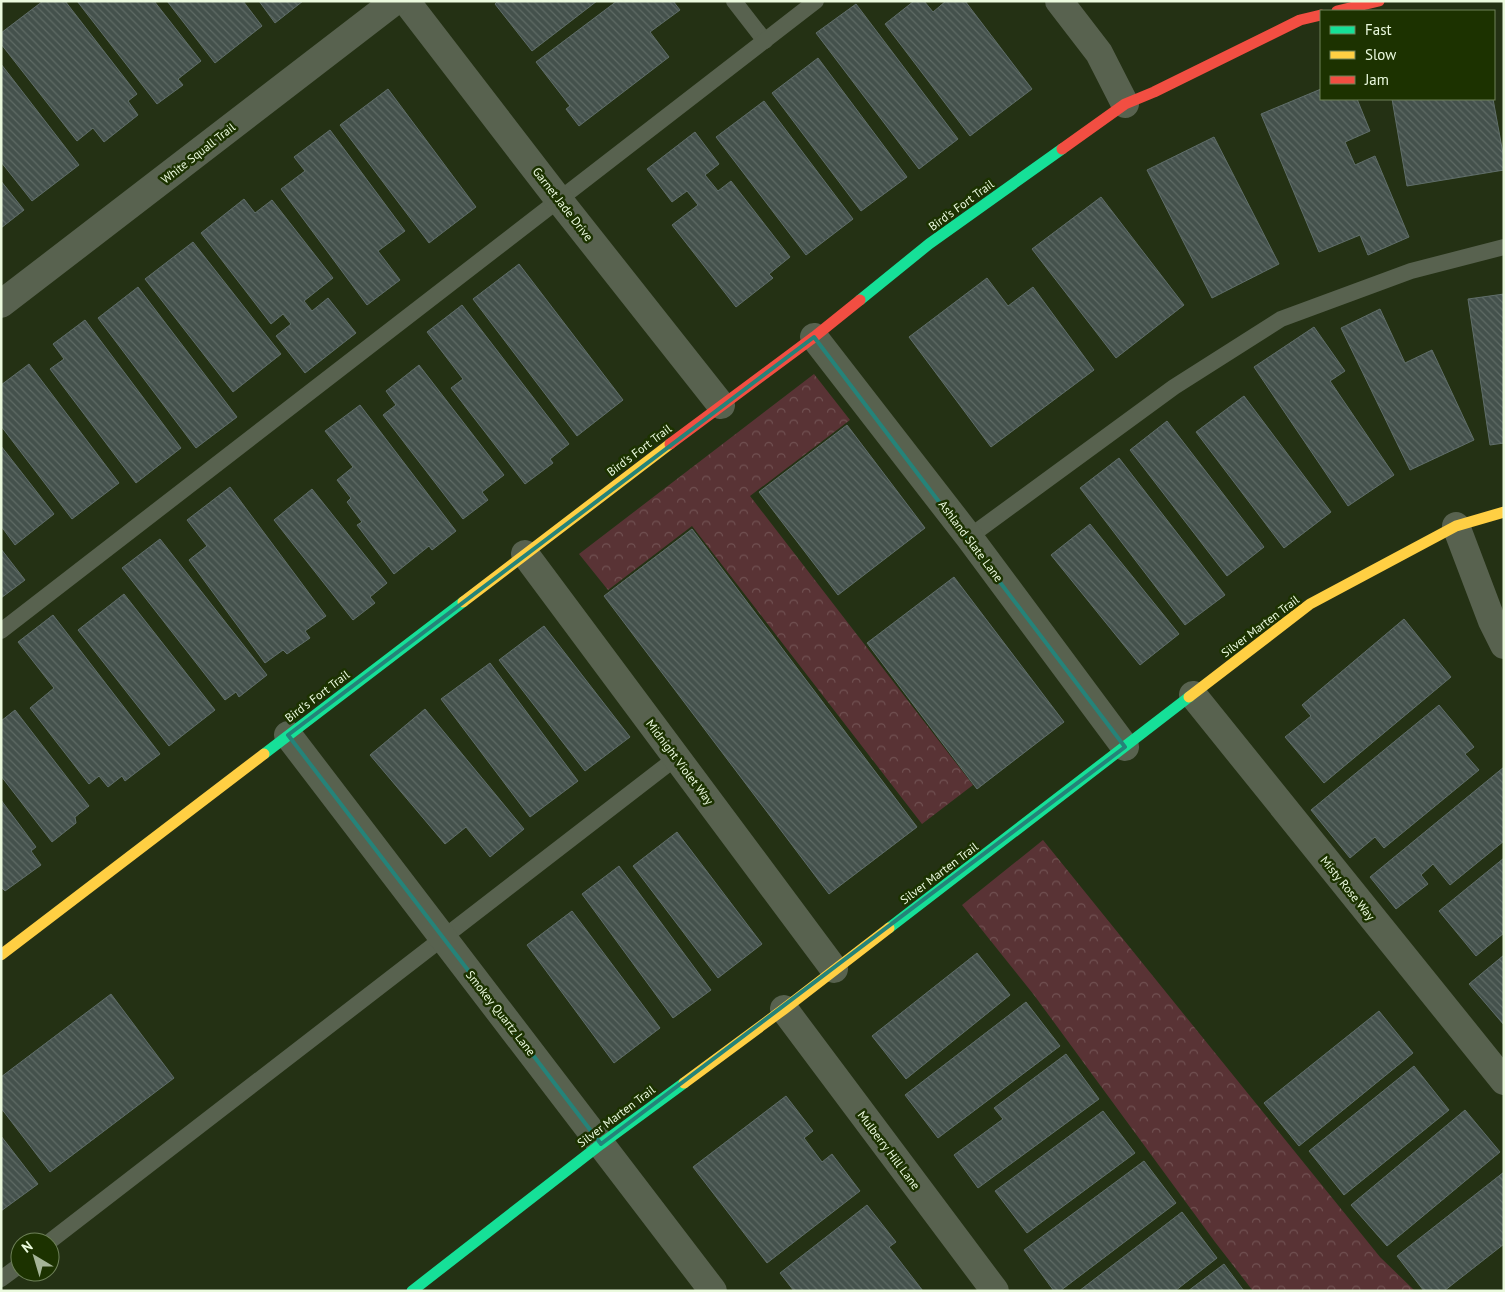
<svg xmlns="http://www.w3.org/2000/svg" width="1505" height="1292" viewBox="0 0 1505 1292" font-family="'PT Sans',sans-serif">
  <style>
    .park { fill: url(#park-crowns) }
    .building { fill: url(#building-back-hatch); stroke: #606e6a }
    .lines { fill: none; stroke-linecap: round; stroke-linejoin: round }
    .lane { stroke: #58624f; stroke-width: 16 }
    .street { stroke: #58624f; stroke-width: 28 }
    .fast { stroke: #16e098; stroke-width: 11 }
    .slow { stroke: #ffcf43; stroke-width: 11 }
    .jam { stroke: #f24e42; stroke-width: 11 }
    .marked { fill: none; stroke: #258379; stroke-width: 4; stroke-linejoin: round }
    .labels { text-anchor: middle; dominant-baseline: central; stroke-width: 5; stroke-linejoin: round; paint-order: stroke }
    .street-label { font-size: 12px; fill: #ebfade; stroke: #1c3200 }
  </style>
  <defs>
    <pattern id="park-crowns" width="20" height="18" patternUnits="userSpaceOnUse" patternTransform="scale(1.25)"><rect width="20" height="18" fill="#593335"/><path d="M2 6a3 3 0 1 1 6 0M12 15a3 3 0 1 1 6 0" fill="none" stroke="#715152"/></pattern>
    <pattern id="building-back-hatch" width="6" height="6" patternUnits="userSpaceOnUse" patternTransform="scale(1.25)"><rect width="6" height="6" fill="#44514c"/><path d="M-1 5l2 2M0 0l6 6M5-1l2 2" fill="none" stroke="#5f6b65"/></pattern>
  </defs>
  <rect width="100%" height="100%" fill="#243114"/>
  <g class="park">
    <polygon points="814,374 850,420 750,496 973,785 922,824 692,526 608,590 579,554"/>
    <polygon points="1043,840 1380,1257 1415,1291 1253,1291 1215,1242 1034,995 962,905"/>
  </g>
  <g class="building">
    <polygon points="43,1 65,1 137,94 128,101 138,115 104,142 93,128 77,141 1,44 1,33"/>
    <polygon points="77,1 154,1 201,61 178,79 183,85 157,104"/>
    <polygon points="167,1 243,1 262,26 215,63"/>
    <polygon points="259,1 303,1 275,23"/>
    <polygon points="498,1 597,1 532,51 495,4"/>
    <polygon points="617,1 673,1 680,10 650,32 669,57 579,126 566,109 570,106 536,62"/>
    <polygon points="914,1 924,1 933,12 946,1 965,1 1032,89 970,136 885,24"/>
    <polygon points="856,4 958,139 919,169 816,33"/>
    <polygon points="818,58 907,177 861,211 772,93"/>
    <polygon points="1,64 79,165 32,201 1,162"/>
    <polygon points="388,89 476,207 429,243 340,125"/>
    <polygon points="1321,89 1321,99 1357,99 1370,131 1345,142 1355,165 1375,156 1409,237 1368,255 1360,235 1319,252 1261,114"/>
    <polygon points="1392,99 1493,99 1504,159 1504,170 1407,186"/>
    <polygon points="764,101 853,219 806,255 716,137"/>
    <polygon points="330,130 405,231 378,251 400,280 367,305 281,189 305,171 294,157"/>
    <polygon points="695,132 719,164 705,175 718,191 731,181 790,257 769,274 773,278 736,307 672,225 698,205 687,191 672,202 647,169"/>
    <polygon points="1214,137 1279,264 1212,298 1147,170"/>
    <polygon points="1,181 24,210 1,228"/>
    <polygon points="1101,197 1184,305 1116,358 1032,249"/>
    <polygon points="244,199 255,213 272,200 333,278 304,301 312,311 328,298 356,333 305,373 276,336 291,324 283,314 271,324 201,233"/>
    <polygon points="193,242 281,354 233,392 145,279"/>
    <polygon points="519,264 623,400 577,436 473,299"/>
    <polygon points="987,278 1008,306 1033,287 1094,370 991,447 909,337"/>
    <polygon points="138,287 237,417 196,448 98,318"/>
    <polygon points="1504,294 1504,443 1490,445 1468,299"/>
    <polygon points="462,305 569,444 550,459 553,463 525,484 451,388 463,379 427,332"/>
    <polygon points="1380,309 1405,363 1432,350 1474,440 1410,470 1341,328"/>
    <polygon points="85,320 181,448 136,483 50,369 64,359 53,344"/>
    <polygon points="1314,327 1345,371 1330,381 1394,475 1348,506 1254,367"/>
    <polygon points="29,364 119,483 72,519 1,426 1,385"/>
    <polygon points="419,365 504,475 482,492 488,500 463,519 383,415 396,405 386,391"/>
    <polygon points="1244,396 1331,512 1284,548 1196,432"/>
    <polygon points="360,405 456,531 432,550 429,546 394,574 357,525 362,522 347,502 351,498 337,480 353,467 325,431"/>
    <polygon points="1167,421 1264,547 1227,576 1130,450"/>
    <polygon points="847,425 925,528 838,595 759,492"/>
    <polygon points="1,446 54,514 15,545 1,526"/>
    <polygon points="1119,458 1225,595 1185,625 1080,488"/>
    <polygon points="230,487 326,616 305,631 310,638 287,654 283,650 265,663 189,560 207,546 187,520"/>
    <polygon points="312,489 387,583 370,597 375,603 353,620 274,520"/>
    <polygon points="1090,524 1179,634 1140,665 1051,555"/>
    <polygon points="692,529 917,827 829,894 604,596"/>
    <polygon points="160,539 267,675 239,697 236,692 225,700 122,568"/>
    <polygon points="1,549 25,580 1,598"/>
    <polygon points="954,577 1064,722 977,789 867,643"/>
    <polygon points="124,594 215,710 169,746 78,630"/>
    <polygon points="53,615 160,754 125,781 122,776 108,787 99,776 89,784 30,708 54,688 18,642"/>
    <polygon points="1404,619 1451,677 1324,783 1285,737 1311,716 1302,705"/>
    <polygon points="544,626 630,737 585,771 499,660"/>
    <polygon points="490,663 578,781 530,817 441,699"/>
    <polygon points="1439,705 1474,747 1465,754 1479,770 1384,848 1375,837 1350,858 1311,810"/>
    <polygon points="425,709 524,829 490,857 466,827 445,844 370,755"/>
    <polygon points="15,710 89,806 75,817 76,823 52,842 1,776 1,721"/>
    <polygon points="1504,767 1504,841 1450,885 1433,864 1421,875 1428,884 1396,909 1370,877"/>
    <polygon points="1,800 36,847 31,851 41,865 5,891 1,887"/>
    <polygon points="677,832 762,944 718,978 633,866"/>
    <polygon points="1504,858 1504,933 1476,956 1439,911"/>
    <polygon points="619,866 711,990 673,1018 582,894"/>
    <polygon points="572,911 660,1028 614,1063 527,945"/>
    <polygon points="977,953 1010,995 906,1079 872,1036"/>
    <polygon points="1504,955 1504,1025 1469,984"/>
    <polygon points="111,994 174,1078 50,1172 1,1108 1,1077"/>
    <polygon points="1026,1002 1060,1046 938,1138 905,1095"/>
    <polygon points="1379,1011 1413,1053 1299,1146 1264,1103"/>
    <polygon points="1066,1054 1099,1099 978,1188 954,1155 1003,1119 994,1108"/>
    <polygon points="1414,1066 1449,1110 1344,1195 1309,1151"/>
    <polygon points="786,1096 813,1131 804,1138 822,1162 832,1154 860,1191 767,1263 693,1167"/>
    <polygon points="1465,1110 1500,1152 1387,1246 1351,1205"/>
    <polygon points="1103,1111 1135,1153 1027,1233 995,1191"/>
    <polygon points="1,1136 38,1184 1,1211"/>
    <polygon points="1144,1161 1176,1203 1060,1291 1054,1291 1024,1250"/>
    <polygon points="1504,1172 1504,1244 1444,1291 1424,1291 1397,1256"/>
    <polygon points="867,1205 896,1242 889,1247 923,1291 794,1291 780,1273"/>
    <polygon points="1182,1212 1217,1258 1175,1291 1079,1291"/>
    <polygon points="1224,1264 1244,1291 1188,1291"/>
  </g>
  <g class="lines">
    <g class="lane">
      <polyline points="734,1 765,41"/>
      <polyline points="969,537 1174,387 1281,319 1411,271 1504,247"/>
      <polyline points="1,631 816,1"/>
      <polyline points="49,1242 676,758"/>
      <polyline points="1,1279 20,1265"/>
    </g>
    <g class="street">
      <polyline points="406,1 559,200 721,405"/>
      <polyline points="1059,1 1099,53 1125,104"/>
      <polyline points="1,304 395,1"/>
      <polyline points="814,337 969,537 1125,747"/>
      <polyline points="1456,526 1492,621 1504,645"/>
      <polyline points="525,554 834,969"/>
      <polyline points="1193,695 1504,1081"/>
      <polyline points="288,735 713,1291"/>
      <polyline points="784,1009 995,1291"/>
    </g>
    <g class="fast">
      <polyline points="860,300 929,244 1062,149"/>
      <polyline points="264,754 463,602"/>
      <polyline points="889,928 1189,697"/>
      <polyline points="412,1291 601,1144 684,1083"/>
    </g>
    <g class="slow">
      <polyline points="463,602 670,444"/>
      <polyline points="1189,697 1310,604 1456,526 1504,512"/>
      <polyline points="1,955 264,754"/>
      <polyline points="684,1083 784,1009 889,928"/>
    </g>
    <g class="jam">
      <polyline points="1337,11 1379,1"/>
      <polyline points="1062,149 1125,104 1154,92 1300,20 1321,15"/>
      <polyline points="670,444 814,337 860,300"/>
    </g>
  </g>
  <path class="marked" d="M814,337l311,410 -524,397 -313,-409z"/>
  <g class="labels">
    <g class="street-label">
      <text transform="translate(198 153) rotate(-38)">White Squall Trail</text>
      <text transform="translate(563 204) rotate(52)">Garnet Jade Drive</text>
      <text transform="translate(961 205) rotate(-36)">Bird's Fort Trail</text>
      <text transform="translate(639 450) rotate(-37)">Bird's Fort Trail</text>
      <text transform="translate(971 541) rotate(53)">Ashland Slate Lane</text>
      <text transform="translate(1260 626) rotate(-37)">Silver Marten Trail</text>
      <text transform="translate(317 696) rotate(-37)">Bird's Fort Trail</text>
      <text transform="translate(680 762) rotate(53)">Midnight Violet Way</text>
      <text transform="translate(939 873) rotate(-37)">Silver Marten Trail</text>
      <text transform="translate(1348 888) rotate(51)">Misty Rose Way</text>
      <text transform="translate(501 1013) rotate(52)">Smokey Quartz Lane</text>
      <text transform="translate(616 1116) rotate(-37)">Silver Marten Trail</text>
      <text transform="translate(889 1150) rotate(53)">Mulberry Hill Lane</text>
    </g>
  </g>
  <rect width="1505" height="1292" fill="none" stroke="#ebfade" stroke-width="5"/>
  <rect x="1320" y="10" width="175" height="90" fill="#1c3200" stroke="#6f8259"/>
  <rect x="1330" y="26" width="25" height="8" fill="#16e098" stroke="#6f8259"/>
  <text x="1365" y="35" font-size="15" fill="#ebfade">Fast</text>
  <rect x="1330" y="51" width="25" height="8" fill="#ffcf43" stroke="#6f8259"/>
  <text x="1365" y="60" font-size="15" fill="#ebfade">Slow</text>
  <rect x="1330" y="76" width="25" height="8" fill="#f24e42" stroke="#6f8259"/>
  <text x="1365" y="85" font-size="15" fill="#ebfade">Jam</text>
  <g transform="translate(35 1257) rotate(322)"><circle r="24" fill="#1c3200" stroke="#6f8259"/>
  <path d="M0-4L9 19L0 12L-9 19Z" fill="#a5b497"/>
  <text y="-8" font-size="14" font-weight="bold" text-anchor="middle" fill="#ebfade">N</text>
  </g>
</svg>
